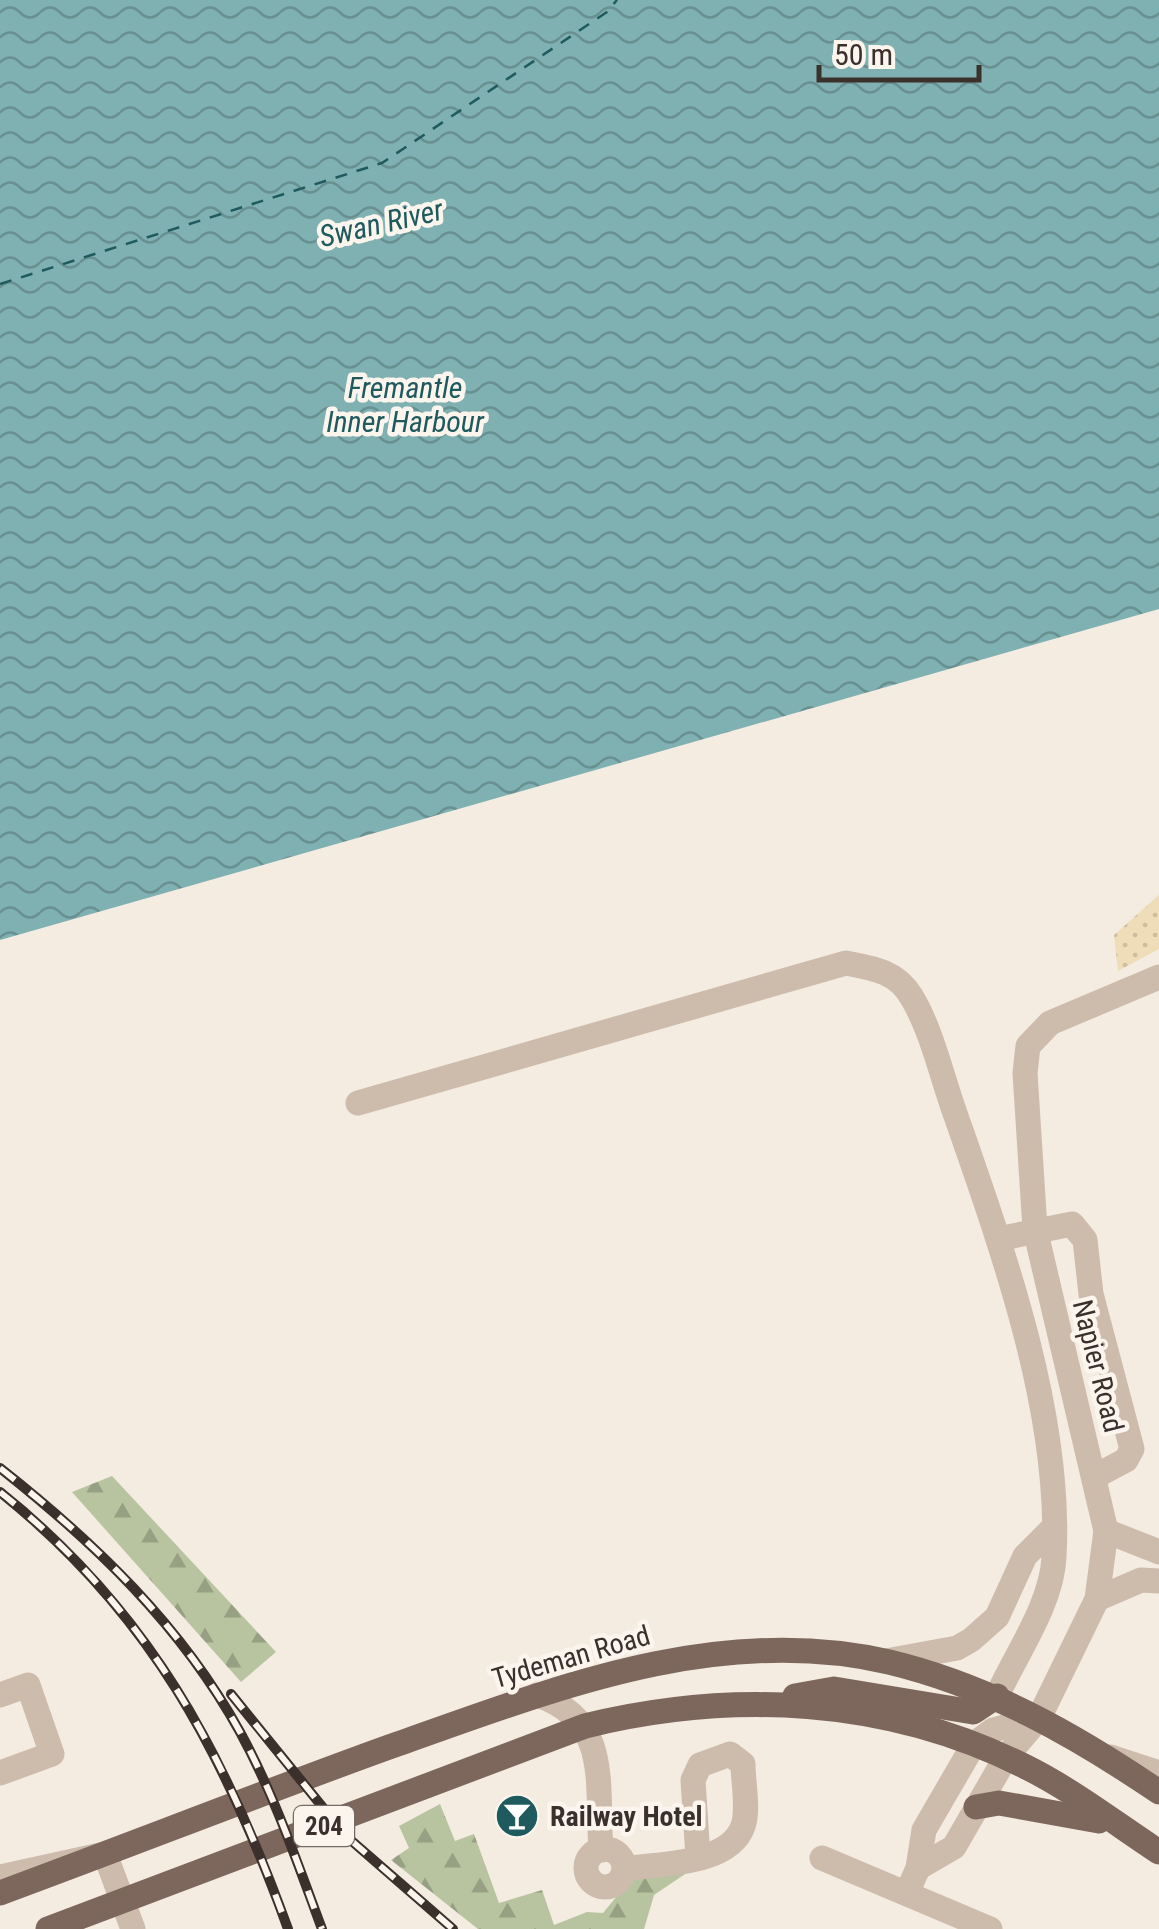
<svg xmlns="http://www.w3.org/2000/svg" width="1159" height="1929" viewBox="0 0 1159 1929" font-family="'Roboto Condensed',sans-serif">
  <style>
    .forest { fill: url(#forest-firs) }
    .sand { fill: url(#sand-dots) }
    .water { fill: url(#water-waves) }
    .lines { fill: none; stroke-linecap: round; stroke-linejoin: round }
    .ferry { stroke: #1f5a5e; stroke-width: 2.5; stroke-dasharray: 12 10; stroke-linecap: butt }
    .minor { stroke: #cdbbac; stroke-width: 25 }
    .major { stroke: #7d675c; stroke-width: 25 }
    .rail-casing { stroke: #3b302b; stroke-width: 10 }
    .rail { stroke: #fbf5ee; stroke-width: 6; stroke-dasharray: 19; stroke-linecap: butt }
    .labels { text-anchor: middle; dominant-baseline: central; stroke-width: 9; stroke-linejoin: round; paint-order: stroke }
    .shield { fill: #fbf5ee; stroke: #756b66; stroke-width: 2.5 }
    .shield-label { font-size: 25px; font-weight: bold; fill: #3b302b }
    .street-label { font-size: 28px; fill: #3b302b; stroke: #fbf5ee }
    .poi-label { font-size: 28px; font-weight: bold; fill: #3b302b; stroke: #fbf5ee; text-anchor: start }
    .water-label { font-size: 30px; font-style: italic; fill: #1f5a5e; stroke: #fbf5ee }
  </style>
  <defs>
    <pattern id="forest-firs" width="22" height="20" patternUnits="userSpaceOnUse" patternTransform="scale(2.5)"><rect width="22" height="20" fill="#b8c4a0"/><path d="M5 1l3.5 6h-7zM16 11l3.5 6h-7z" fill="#97a083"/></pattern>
    <pattern id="sand-dots" width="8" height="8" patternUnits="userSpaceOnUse" patternTransform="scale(2.5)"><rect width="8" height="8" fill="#efdcb8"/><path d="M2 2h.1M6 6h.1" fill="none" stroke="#cebd9e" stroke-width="1.8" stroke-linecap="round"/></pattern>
    <pattern id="water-waves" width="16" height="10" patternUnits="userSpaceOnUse" patternTransform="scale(2.5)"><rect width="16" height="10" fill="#7fb0b2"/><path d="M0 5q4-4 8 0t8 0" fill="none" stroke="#699091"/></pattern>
  </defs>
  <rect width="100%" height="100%" fill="#f4ebe1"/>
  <g class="forest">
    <polygon points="112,1476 276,1652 241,1682 72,1492"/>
    <polygon points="440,1804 455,1841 474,1834 499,1903 542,1890 554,1925 587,1912 603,1913 639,1869 694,1868 654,1895 644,1929 478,1929 391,1860 409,1848 399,1826"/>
  </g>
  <polygon class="sand" points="1159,895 1159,949 1118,971 1114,935"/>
  <polygon class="water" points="0,0 1159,0 1159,609 0,940"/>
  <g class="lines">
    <polyline class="ferry" points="0,284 382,163 607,12 617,0"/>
    <g class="minor">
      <path d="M358,1103l488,-140c26,5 50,8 65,33 21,34 31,82 45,120 47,135 106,298 98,441 -2,47 -38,97 -57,139"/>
      <polyline points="998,1239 1072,1224 1085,1240 1091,1294 1132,1449 1126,1460 1094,1477"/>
      <polyline points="1106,1531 1159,1552"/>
      <polyline points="1097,1599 1141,1580 1159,1581"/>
      <polyline points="886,1661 957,1648 971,1640 997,1617 1025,1556 1052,1529"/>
      <polyline points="0,1695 28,1685 52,1754 0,1773"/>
      <path d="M537,1695c75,25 59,90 64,155"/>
      <polyline points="1110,1757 1159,1773"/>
      <circle cx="605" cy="1868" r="19"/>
      <polyline points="822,1858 990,1929"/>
      <polyline points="918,1868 954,1847 1006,1757 1039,1718 1097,1599 1106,1531 1035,1229 1025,1073 1028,1046 1050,1023 1159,977"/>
      <path d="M624,1869c34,-6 105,-3 119,-43 6,-16 0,-44 0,-62l-13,-10 -30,11 -7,15 5,77"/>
      <polyline points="0,1877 105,1854 133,1929"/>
      <polyline points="907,1893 918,1868 924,1830 974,1744 993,1730 1039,1718"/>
    </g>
    <g class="major">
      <polyline points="795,1696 834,1689 973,1712 997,1696"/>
      <polyline points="976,1807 999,1803 1099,1821"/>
      <path d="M0,1893c130,-48 259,-99 389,-146 160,-56 327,-125 500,-85 100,24 186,73 270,130"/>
      <path d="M48,1929l537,-203c147,-36 301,-29 439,40 47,23 91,57 135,86"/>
    </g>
    <g class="rail-casing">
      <g id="rail">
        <path d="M0,1468c95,75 181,157 240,264 34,62 57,130 82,197"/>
        <path d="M0,1492c150,120 224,260 288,437"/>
        <polyline points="231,1694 346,1836 453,1929"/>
      </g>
    </g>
    <use href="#rail" class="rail"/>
  </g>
  <defs>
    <g id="bar-disc" transform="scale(2.25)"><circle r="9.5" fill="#1f5a5e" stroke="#fbf5ee"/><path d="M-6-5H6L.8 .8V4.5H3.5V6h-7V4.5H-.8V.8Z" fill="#fff"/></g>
  </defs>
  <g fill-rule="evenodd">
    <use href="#bar-disc" x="517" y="1816"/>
  </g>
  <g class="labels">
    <rect class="shield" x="294" y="1806" width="60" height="40" rx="8"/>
    <g class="shield-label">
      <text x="324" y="1826">204</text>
    </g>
    <g class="street-label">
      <text transform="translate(1098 1366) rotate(76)">Napier Road</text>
      <text transform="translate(571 1657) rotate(-16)">Tydeman Road</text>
    </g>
    <g class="poi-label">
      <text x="550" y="1816">Railway Hotel</text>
    </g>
    <g class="water-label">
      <text transform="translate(381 223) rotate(-13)">Swan River</text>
      <text x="405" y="387">Fremantle<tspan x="405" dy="34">Inner Harbour</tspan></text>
    </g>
  </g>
  <path d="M819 65v15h160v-15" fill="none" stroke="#3b302b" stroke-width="5"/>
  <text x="834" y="65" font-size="30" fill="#3b302b" stroke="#fbf5ee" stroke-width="8" paint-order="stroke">50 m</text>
</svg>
